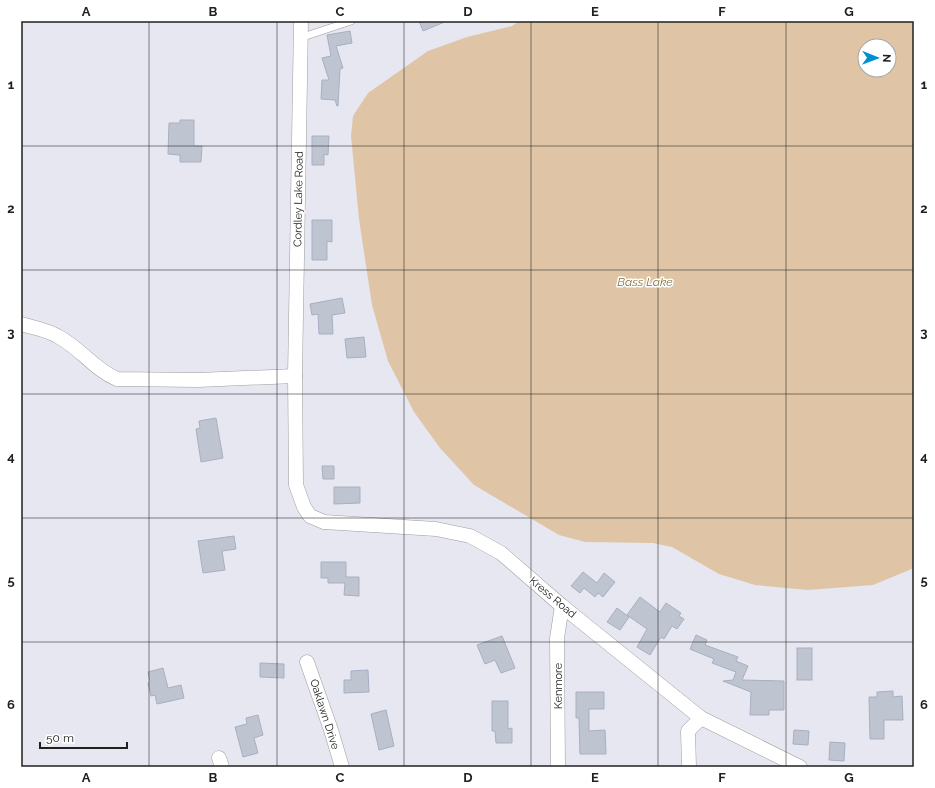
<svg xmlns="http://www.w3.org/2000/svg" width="935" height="788" font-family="Raleway,sans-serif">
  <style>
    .water { fill: #dfc5a6; fill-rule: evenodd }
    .building { fill: #bfc4d1; stroke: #a8afc3 }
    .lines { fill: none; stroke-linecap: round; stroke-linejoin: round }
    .service-casing { stroke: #9d9d9d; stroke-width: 8 }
    .minor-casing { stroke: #9d9d9d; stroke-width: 15 }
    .service { stroke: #fff; stroke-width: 7 }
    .minor { stroke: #fff; stroke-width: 14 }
    .grid { fill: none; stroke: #202020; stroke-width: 1; stroke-opacity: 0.55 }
    .labels { text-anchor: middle; stroke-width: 3; stroke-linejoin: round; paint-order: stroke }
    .street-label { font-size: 11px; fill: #202020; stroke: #fff }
    .water-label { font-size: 12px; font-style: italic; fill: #827439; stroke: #fff }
    .neatline { fill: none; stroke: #202020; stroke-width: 1.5 }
    .grid-label { font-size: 13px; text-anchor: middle; font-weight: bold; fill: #202020 }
  </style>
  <rect width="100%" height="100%" fill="#e6e7f1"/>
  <path class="water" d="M519,21H914V568L873,585L808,590L755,585L719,574L672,547L653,543L585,542L559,535L474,485L440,448L414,412L388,361L372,305L359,219L351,136L353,116L368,93L428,51L467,37L512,26ZM865,46H889V70H865Z"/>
  <g class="building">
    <polygon points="419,21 447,21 423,31"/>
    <polygon points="350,31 352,43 336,46 343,68 340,69 338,106 337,106 335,100 321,99 322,80 329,80 322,58 331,56 327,35"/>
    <polygon points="180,120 194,120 194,146 202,146 201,162 180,162 180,155 168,154 169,123 180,123"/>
    <polygon points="312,136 329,136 328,155 324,154 324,165 312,165"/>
    <polygon points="312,220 332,220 332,242 327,241 327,260 312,260"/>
    <polygon points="342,298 345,313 332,315 333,334 319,334 318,314 312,315 310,304"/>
    <polygon points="364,337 366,357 347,358 345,339"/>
    <polygon points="216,418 223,458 201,462 196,429 200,428 199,421"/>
    <polygon points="322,466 334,466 334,479 323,479"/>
    <polygon points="334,487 360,487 360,503 334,504"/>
    <polygon points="234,536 236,549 222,551 225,570 203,573 198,541"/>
    <polygon points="321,562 346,562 346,577 359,577 359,596 344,595 345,583 328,583 328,578 321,578"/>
    <polygon points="583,572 597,583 604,573 615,582 603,597 598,593 595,597 584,588 580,593 571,586"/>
    <polygon points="640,597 660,612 666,603 681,613 679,616 684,619 677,629 672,626 664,639 661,637 650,655 637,647 647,629 627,615"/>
    <polygon points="617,608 629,617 620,630 607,622"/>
    <polygon points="696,635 707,640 705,645 738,657 736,661 748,666 742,680 784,681 784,710 769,710 769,715 750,715 751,692 723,681 733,680 736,672 712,663 714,659 690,649"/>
    <polygon points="502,636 515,668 501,673 495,660 485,664 477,645"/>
    <rect x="797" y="648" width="15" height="32"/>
    <polygon points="260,663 284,664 284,678 260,677"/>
    <polygon points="163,668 168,688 181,685 184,698 157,704 155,695 151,696 148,683 150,682 148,672"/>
    <polygon points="368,670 369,692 344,693 344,680 351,680 351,671"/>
    <polygon points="893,691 893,697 902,696 903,720 884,720 884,739 870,739 869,697 877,697 877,692"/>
    <polygon points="576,692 604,692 604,709 589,709 589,731 605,730 606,754 580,754 579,718 576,718"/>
    <polygon points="492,701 508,701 508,729 512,728 512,743 496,743 495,731 492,731"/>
    <polygon points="386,710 394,746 379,750 371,714"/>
    <polygon points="258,715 263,735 254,738 258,753 243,757 235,727 247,724 246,718"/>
    <polygon points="794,730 809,731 808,745 793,744"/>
    <polygon points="830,742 845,743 844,761 829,760"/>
  </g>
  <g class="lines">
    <defs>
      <polyline id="service" points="300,38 351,21"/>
      <g id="minor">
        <polyline points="301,21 295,376 296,485 304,507 310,516 324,522 436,529 470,536 501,553 562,606 701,718 800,767"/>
        <path d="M21,324C34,328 48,330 59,337C81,349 95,370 117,379L198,380L295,376"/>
        <polyline points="307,662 331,730 342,767"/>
        <polyline points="219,758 222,767"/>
        <polyline points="558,767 557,638 562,606"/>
        <polyline points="689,767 688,731 701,718"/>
      </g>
    </defs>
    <use href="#service" class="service-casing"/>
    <use href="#minor" class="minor-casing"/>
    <use href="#service" class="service"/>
    <use href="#minor" class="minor"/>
  </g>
  <path class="grid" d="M149,21V767M277,21V767M404,21V767M531,21V767M658,21V767M786,21V767M21,146H914M21,270H914M21,394H914M21,518H914M21,642H914"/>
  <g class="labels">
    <g class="street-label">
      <text transform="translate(298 199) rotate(-89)" y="4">Cordley Lake Road</text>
      <text transform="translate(553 597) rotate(40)" y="4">Kress Road</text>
      <text transform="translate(558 686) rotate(-90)" y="4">Kenmore</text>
      <text transform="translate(325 714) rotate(72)" y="4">Oaklawn Drive</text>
    </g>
    <g class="water-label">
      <text x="645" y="286">Bass Lake</text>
    </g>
  </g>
  <rect width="935" height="788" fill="none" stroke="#ffffff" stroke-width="44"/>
  <g transform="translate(877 58) rotate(91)"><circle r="19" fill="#ffffff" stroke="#a6a6a6"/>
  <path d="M0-3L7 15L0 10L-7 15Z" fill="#0090d0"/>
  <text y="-6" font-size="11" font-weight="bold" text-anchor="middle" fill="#202020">N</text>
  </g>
  <path d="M40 742v6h87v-6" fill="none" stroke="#202020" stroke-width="2"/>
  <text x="46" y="742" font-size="12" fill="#202020" stroke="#ffffff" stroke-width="3" paint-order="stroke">50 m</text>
  <rect x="22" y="22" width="891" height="744" class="neatline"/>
  <g class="grid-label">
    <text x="86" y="16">A</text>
    <text x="213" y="16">B</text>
    <text x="340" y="16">C</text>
    <text x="468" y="16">D</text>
    <text x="595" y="16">E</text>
    <text x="722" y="16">F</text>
    <text x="849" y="16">G</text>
    <text x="11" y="89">1</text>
    <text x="924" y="89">1</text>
    <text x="11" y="213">2</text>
    <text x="924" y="213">2</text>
    <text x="11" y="337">3</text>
    <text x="924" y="337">3</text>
    <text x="11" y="461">4</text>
    <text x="924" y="461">4</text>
    <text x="11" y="585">5</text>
    <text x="924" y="585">5</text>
    <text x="11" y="709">6</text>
    <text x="924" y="709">6</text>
    <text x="86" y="782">A</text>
    <text x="213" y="782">B</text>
    <text x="340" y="782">C</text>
    <text x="468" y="782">D</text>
    <text x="595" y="782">E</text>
    <text x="722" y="782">F</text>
    <text x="849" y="782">G</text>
  </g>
</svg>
